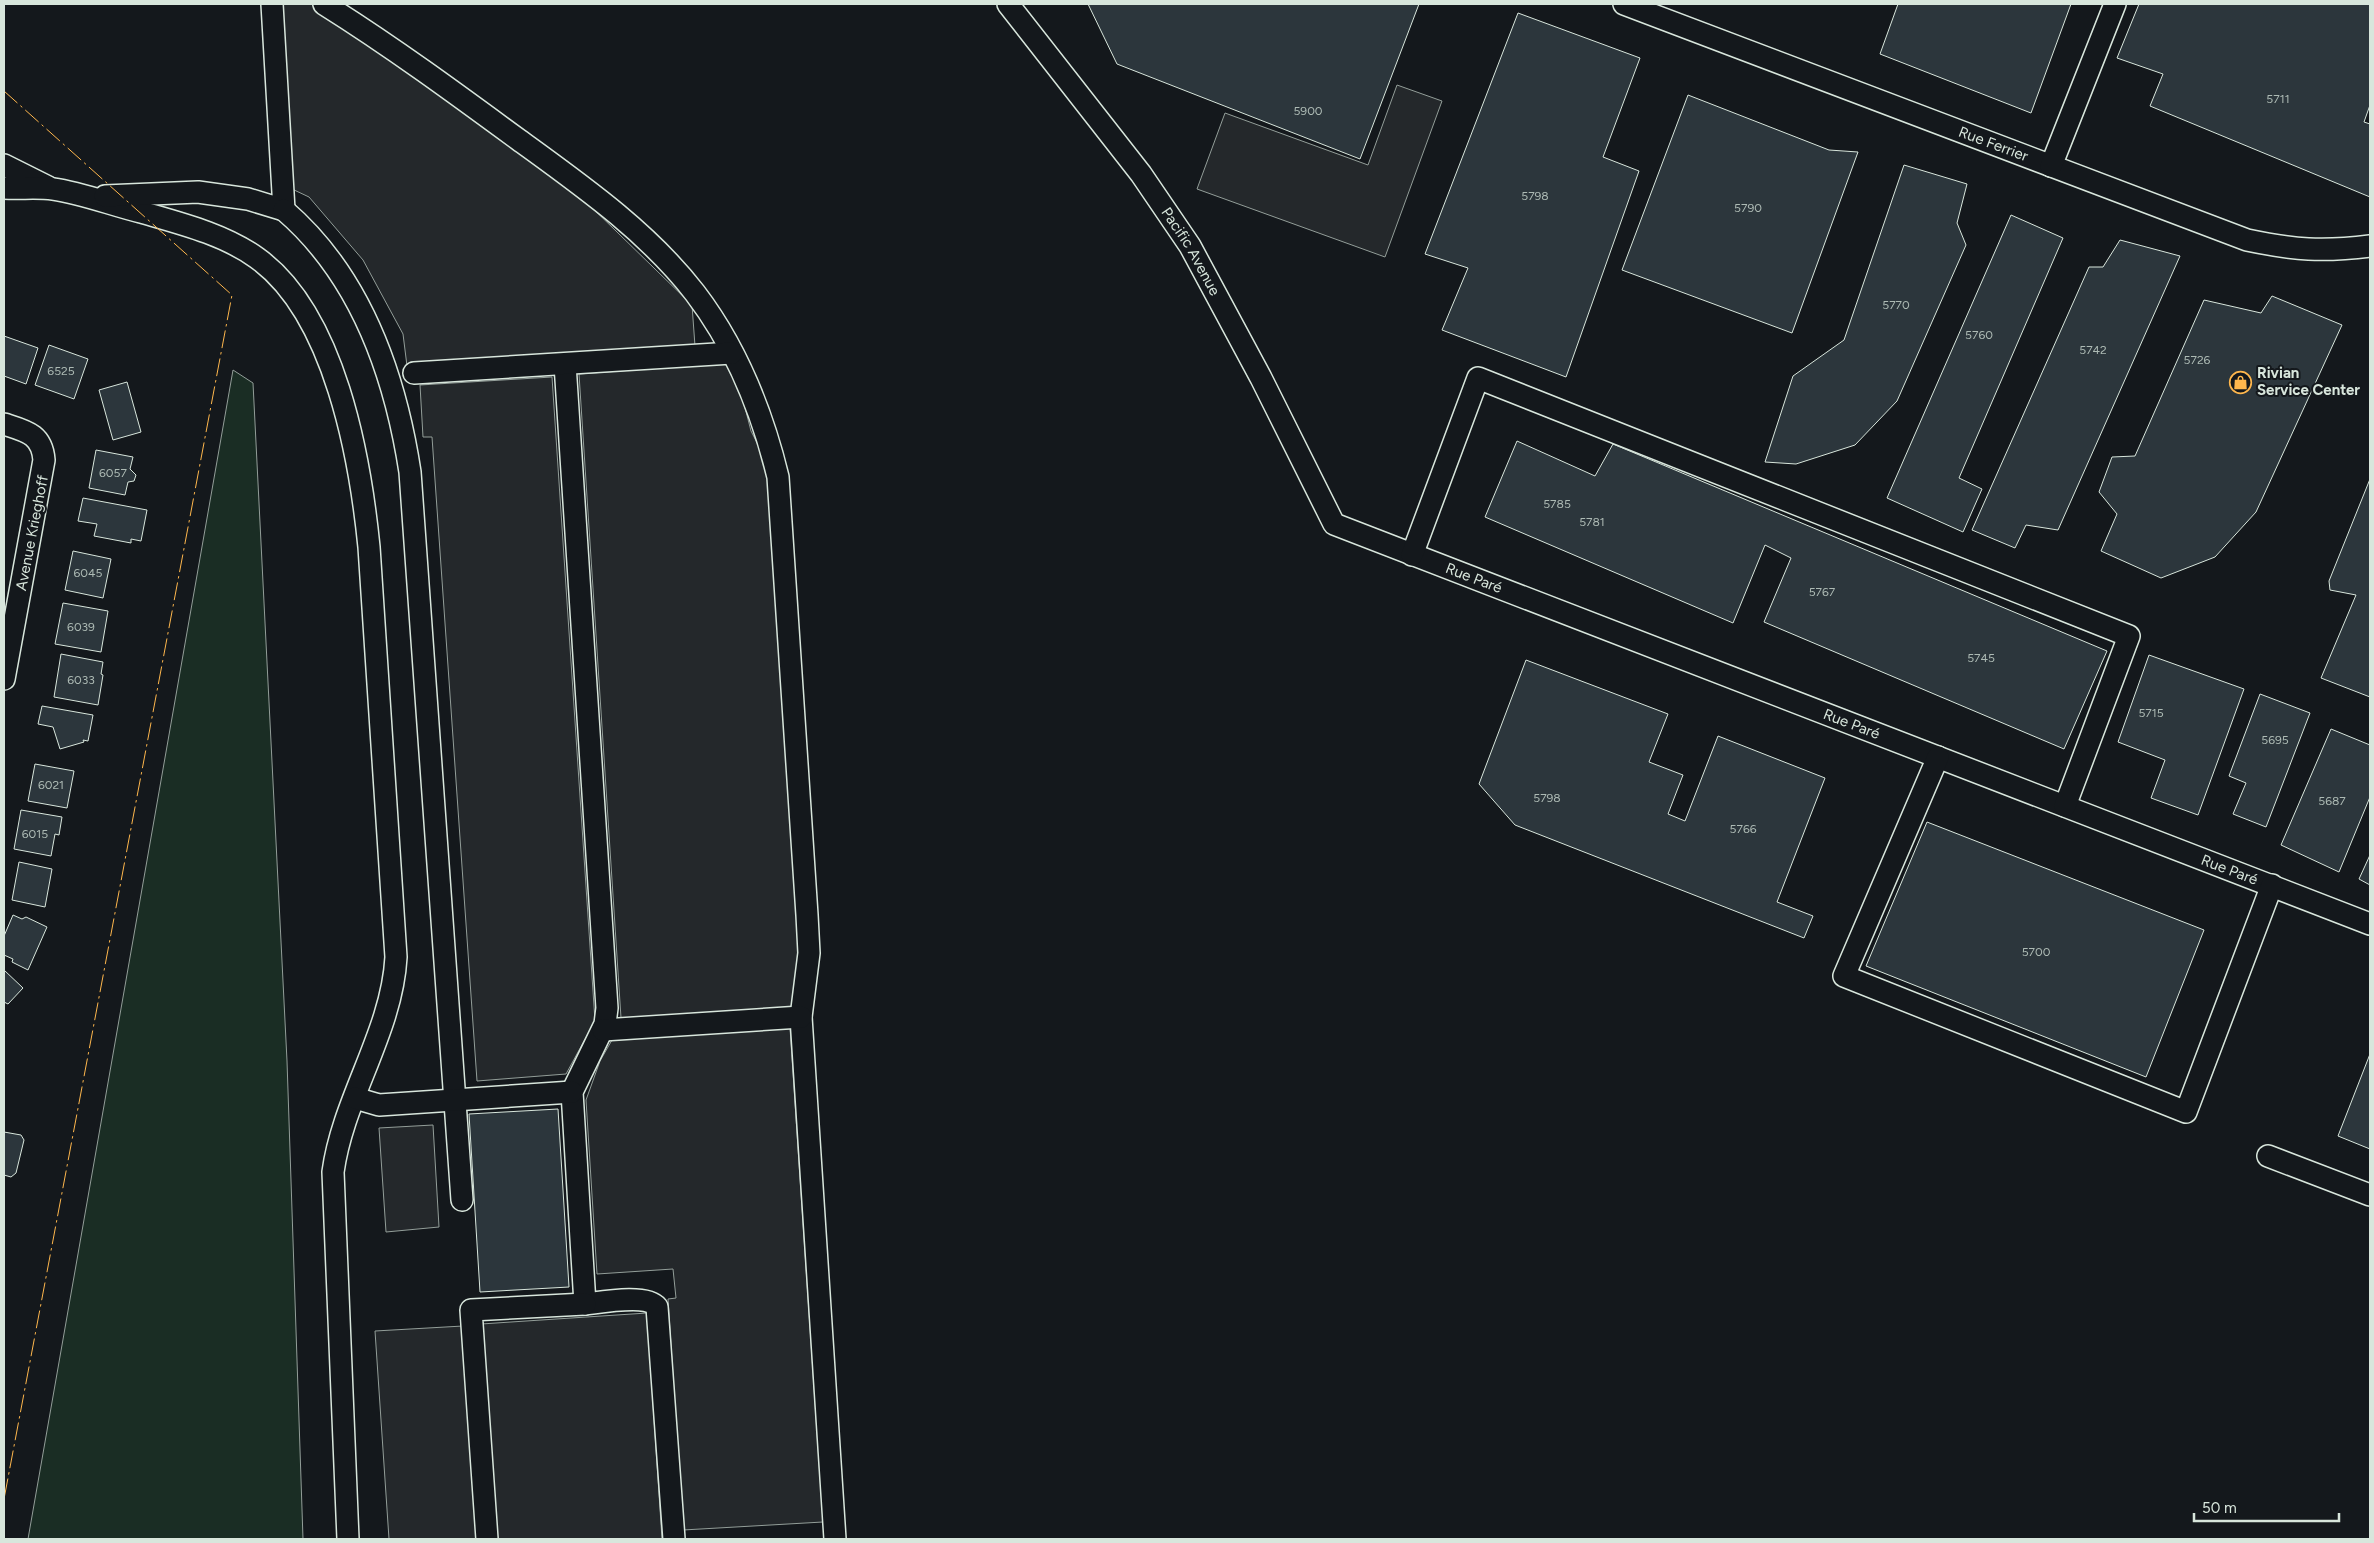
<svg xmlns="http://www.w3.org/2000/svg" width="2374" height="1543" font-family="Figtree,sans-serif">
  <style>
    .green { fill: #1a2d24; stroke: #939e99 }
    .parking { fill: #24282b; stroke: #939e99 }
    .building { fill: #2c363c; stroke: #d8e6dc }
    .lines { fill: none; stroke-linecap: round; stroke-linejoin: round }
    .minor-casing { stroke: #d8e6dc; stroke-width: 24 }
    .minor { stroke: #14181c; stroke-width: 21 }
    .power { stroke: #ffb74d; stroke-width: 1; stroke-dasharray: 18 4 2.5 4; stroke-linecap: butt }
    .labels { text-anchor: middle; stroke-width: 4; stroke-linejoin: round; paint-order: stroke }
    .number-label { font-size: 12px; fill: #adbab4 }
    .street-label { font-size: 15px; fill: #d8e6dc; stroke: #14181c }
    .poi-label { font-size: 15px; font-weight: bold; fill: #d8e6dc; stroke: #14181c; text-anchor: start }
  </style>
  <rect width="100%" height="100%" fill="#14181c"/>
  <polygon class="green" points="233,370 253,383 287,1061 303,1539 28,1539"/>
  <g class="parking">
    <polygon points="281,4 311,4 579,195 692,305 695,346 407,366 403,334 363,260 309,197 292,189"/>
    <polygon points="1397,85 1442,101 1385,257 1197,189 1225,113 1368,165"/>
    <polygon points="728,363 738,380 751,431 770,468 804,954 798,1007 621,1018 579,374"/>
    <polygon points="552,377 595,1021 566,1074 477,1081 432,437 423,437 420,385"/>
    <polygon points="790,1028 823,1522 683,1530 668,1299 676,1298 673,1269 597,1274 586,1100 600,1061 612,1040"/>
    <polygon points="433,1125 439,1227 386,1232 379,1128"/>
    <polygon points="647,1313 662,1539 495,1539 481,1324"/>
    <polygon points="463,1326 477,1539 389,1539 375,1331"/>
  </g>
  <g class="building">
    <polygon points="1088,4 1419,4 1360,159 1117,64"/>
    <polygon points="1898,4 2071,4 2031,113 1880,54"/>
    <polygon points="2139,4 2370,4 2370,105 2364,122 2370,124 2370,197 2150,106 2163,74 2117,58"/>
    <polygon points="1518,13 1640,58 1603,157 1639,171 1566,377 1442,330 1468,268 1425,254"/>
    <polygon points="1688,95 1829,150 1858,152 1792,333 1622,270"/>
    <polygon points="1904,165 1967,184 1957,223 1966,245 1897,401 1855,445 1796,464 1765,462 1793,376 1844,340"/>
    <polygon points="2011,215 2063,238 1959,478 1982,489 1963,532 1887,498"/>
    <polygon points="2120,240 2180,256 2058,530 2026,525 2015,548 1972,530 2089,267 2103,267"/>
    <polygon points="2272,296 2342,325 2256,512 2215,557 2161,578 2101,551 2117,514 2099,492 2112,457 2135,456 2204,300 2261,313"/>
    <polygon points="4,336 38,348 26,384 4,376"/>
    <polygon points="49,345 88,359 74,399 35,385"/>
    <polygon points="127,382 141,432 113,440 99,390"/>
    <polygon points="1517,441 1595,476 1613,444 2107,651 2064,749 1764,622 1791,558 1765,545 1733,623 1485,517"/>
    <polygon points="96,450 133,457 130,469 136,475 134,481 128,482 125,495 89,488"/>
    <polygon points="2370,479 2370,697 2321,678 2356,595 2330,590 2329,581"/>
    <polygon points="83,498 147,510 141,541 131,539 131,543 94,536 97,524 78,521"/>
    <polygon points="73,551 111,559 103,598 65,590"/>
    <polygon points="63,603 108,611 101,652 55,644"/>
    <polygon points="61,654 103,662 101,674 103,675 98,705 54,697"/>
    <polygon points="2149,655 2244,689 2198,815 2151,798 2165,760 2118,742"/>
    <polygon points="1526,660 1668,714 1649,762 1683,775 1668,814 1685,821 1718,736 1825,778 1777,902 1813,916 1804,938 1515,825 1479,784"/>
    <polygon points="2260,694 2310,713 2266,827 2233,814 2246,783 2229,776"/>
    <polygon points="42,706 93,715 88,741 83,740 84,742 60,749 53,727 38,724"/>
    <polygon points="2331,729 2370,745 2370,797 2339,872 2281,845"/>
    <polygon points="35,764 74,771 67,808 28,801"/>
    <polygon points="21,810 62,817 59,835 55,834 51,856 14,849"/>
    <polygon points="1927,822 2204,930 2146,1077 1866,966"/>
    <polygon points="2370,855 2370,885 2359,879"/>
    <polygon points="19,862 52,869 45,907 12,900"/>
    <polygon points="13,915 22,919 26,917 47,927 28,970 12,962 13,959 4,955 4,936"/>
    <polygon points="4,970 23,988 8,1004 4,1002"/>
    <polygon points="2370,1054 2370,1149 2338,1136"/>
    <polygon points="558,1109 569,1287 480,1292 469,1114"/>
    <polygon points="4,1132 21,1135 24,1140 16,1173 11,1177 4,1175"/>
  </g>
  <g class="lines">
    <defs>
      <g id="minor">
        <path d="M324,4C391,46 455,93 519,140C581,185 648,232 695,293C737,348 762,411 778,477L807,915L809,953L801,1017L835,1539"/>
        <path id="s1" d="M1008,4L1141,174L1190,246L1261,378L1334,524L2370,924"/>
        <path id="s2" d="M1624,4L2247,240C2295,250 2322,252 2370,246"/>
        <polyline points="4,165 48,187"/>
        <polyline points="2051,166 2115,4"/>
        <path d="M4,188C20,189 37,187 53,189C82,193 112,205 141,212C179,223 224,234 257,258C335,314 360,457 369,547L396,957C392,1032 343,1098 333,1172L348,1539"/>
        <polyline points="105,196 198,192 248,199 284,210 272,4"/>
        <path d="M284,210C361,276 395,374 410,472L462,1200"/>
        <path d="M565,364L607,1008L605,1024L572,1092L585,1304C602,1302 647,1294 657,1307L674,1539"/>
        <polyline points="414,373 732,353"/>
        <path d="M4,424C26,431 42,434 44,460L4,679"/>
        <polyline points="1412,555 1478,378 2129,636 2065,806"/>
        <polyline points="1938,757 1844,976 2186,1112 2272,885"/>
        <polyline points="603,1030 801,1017"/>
        <polyline points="355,1098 379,1105 572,1092"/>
        <polyline points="2268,1156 2370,1195"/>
        <polyline points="487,1539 471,1310 585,1304"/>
      </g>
    </defs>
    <use href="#minor" class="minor-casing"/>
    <use href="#minor" class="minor"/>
    <polyline class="power" points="4,91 232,295 4,1499"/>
  </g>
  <defs>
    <symbol id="shop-ring" viewBox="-11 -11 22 22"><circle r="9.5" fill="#14181c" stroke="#ffb74d" stroke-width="1.5"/><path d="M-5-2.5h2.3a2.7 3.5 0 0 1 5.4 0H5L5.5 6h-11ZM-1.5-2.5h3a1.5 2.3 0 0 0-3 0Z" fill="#ffb74d"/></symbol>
  </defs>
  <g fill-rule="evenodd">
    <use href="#shop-ring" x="2228" y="370" width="25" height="25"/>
  </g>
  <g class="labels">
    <g class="number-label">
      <text x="2278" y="103">5711</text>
      <text x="1308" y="115">5900</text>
      <text x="1535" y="200">5798</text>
      <text x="1748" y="212">5790</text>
      <text x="1896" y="309">5770</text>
      <text x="1979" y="339">5760</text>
      <text x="2093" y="354">5742</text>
      <text x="2197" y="364">5726</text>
      <text x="61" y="375">6525</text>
      <text x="113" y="477">6057</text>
      <text x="1557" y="508">5785</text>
      <text x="1592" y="526">5781</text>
      <text x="88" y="577">6045</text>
      <text x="1822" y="596">5767</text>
      <text x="81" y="631">6039</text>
      <text x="1981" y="662">5745</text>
      <text x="81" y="684">6033</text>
      <text x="2151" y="717">5715</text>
      <text x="2275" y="744">5695</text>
      <text x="51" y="789">6021</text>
      <text x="1547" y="802">5798</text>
      <text x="2332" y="805">5687</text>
      <text x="1743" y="833">5766</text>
      <text x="35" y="838">6015</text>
      <text x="2036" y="956">5700</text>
    </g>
    <g class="street-label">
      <text dy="5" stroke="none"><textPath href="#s2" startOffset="395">Rue Ferrier</textPath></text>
      <text dy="5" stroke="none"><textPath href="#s1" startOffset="308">Pacific Avenue</textPath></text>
      <text transform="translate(32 533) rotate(-79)" y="5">Avenue Krieghoff</text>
      <text dy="5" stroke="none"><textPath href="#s1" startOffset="766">Rue Paré</textPath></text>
      <text dy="5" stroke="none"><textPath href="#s1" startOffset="1171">Rue Paré</textPath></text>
      <text dy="5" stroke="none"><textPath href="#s1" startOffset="1576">Rue Paré</textPath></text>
    </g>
    <g class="poi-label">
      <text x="2257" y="378">Rivian<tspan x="2257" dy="17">Service Center</tspan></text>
    </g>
  </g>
  <rect width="2374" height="1543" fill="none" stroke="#d8e6dc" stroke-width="10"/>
  <path d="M2194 1513v8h145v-8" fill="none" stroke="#d8e6dc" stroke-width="2.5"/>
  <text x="2202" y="1513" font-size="15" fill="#d8e6dc" stroke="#14181c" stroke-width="4" paint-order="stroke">50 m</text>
</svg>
